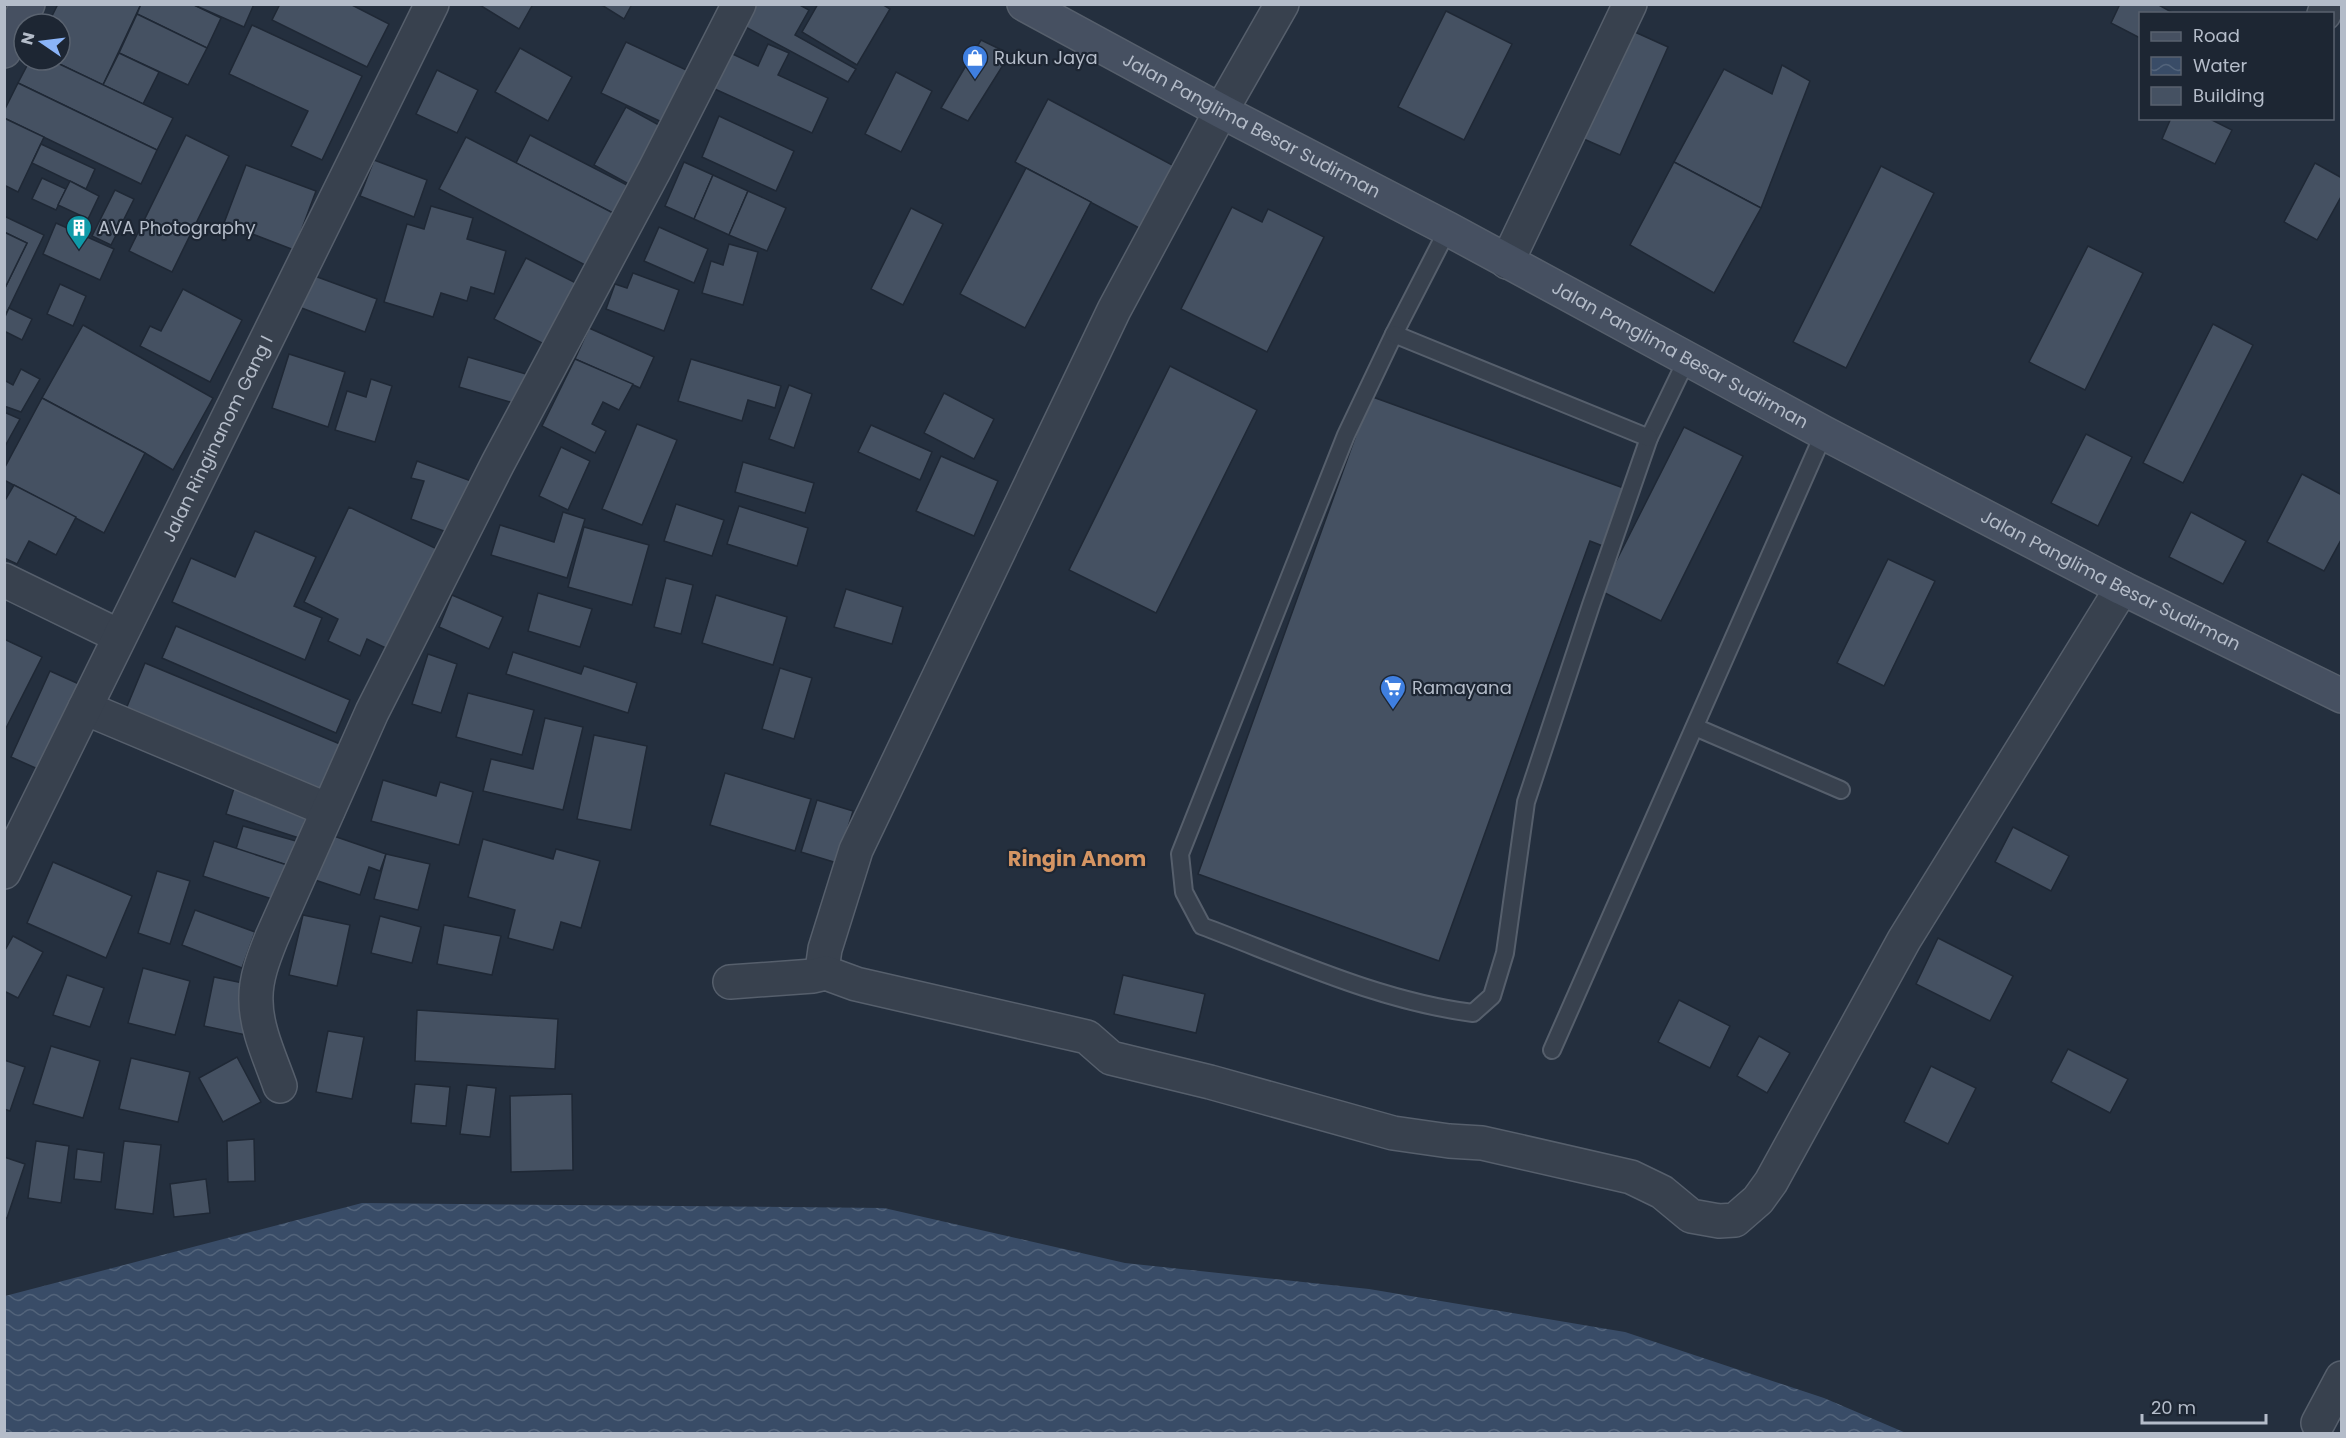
<svg xmlns="http://www.w3.org/2000/svg" width="2346" height="1438" font-family="Poppins,sans-serif">
  <style>
    .water { fill: url(#water-waves) }
    .building { fill: #455162; stroke: #1f2835; stroke-width: 1.5 }
    .lines { fill: none; stroke-linecap: round; stroke-linejoin: round }
    .lane-casing { stroke: #565f6c; stroke-width: 20 }
    .street-casing { stroke: #565f6c; stroke-width: 36 }
    .secondary-casing { stroke: #565f6c; stroke-width: 36 }
    .lane { stroke: #38414e; stroke-width: 16 }
    .street { stroke: #38414e; stroke-width: 33 }
    .secondary { stroke: #465061; stroke-width: 33 }
    .labels { text-anchor: middle; stroke-width: 4.5; stroke-linejoin: round; paint-order: stroke }
    .poi-label { font-size: 18px; fill: #b4bcc9; stroke: #1d2633; text-anchor: start }
    .street-label { font-size: 18px; fill: #b4bcc9; stroke: #1d2633 }
    .quarter-label { font-size: 21px; font-weight: bold; fill: #d59563; stroke: #1d2633 }
  </style>
  <defs>
    <pattern id="water-waves" width="16" height="10" patternUnits="userSpaceOnUse" patternTransform="scale(1.5)"><rect width="16" height="10" fill="#394c67"/><path d="M0 5q4-4 8 0t8 0" fill="none" stroke="#53647b"/></pattern>
  </defs>
  <rect width="100%" height="100%" fill="#242f3e"/>
  <polygon class="water" points="362,1203 884,1208 1125,1263 1369,1289 1625,1332 1824,1398 1906,1433 5,1433 5,1296"/>
  <g class="building">
    <polygon points="58,4 141,4 103,85 51,60 60,60 60,24 48,24"/>
    <polygon points="141,4 192,4 221,18 207,48 137,14"/>
    <polygon points="192,4 254,4 244,27"/>
    <polygon points="280,4 350,4 389,24 367,67 272,20"/>
    <polygon points="478,4 533,4 519,29"/>
    <polygon points="600,4 632,4 624,19"/>
    <polygon points="751,4 798,4 809,10 795,35 856,69 848,82 740,24"/>
    <polygon points="818,4 882,4 890,9 857,65 802,32"/>
    <polygon points="2120,4 2157,4 2175,14 2140,14 2140,38 2111,23"/>
    <polygon points="1446,11 1512,44 1464,140 1398,107"/>
    <polygon points="137,14 207,48 188,85 119,53"/>
    <polygon points="252,25 362,76 322,160 291,146 308,111 229,74"/>
    <polygon points="1626,28 1668,47 1620,155 1577,136"/>
    <polygon points="981,40 1010,54 968,121 941,108"/>
    <polygon points="626,42 695,74 670,126 601,93"/>
    <polygon points="768,44 789,53 778,75 828,98 812,133 706,85 722,49 758,66"/>
    <polygon points="520,48 572,77 548,121 495,92"/>
    <polygon points="119,53 159,72 143,104 103,85"/>
    <polygon points="30,60 51,60 173,118 157,150 18,83"/>
    <polygon points="1782,65 1810,81 1761,208 1674,162 1724,69 1772,94"/>
    <polygon points="437,70 478,90 457,133 416,114"/>
    <polygon points="896,72 932,91 901,152 865,134"/>
    <polygon points="18,83 157,150 141,184 4,118 4,111"/>
    <polygon points="1048,99 1176,167 1143,230 1015,162"/>
    <polygon points="626,107 668,130 636,188 594,165"/>
    <polygon points="719,116 794,151 776,191 702,157"/>
    <polygon points="4,118 44,137 18,192 4,185"/>
    <polygon points="2171,118 2208,118 2232,130 2215,164 2162,139"/>
    <polygon points="186,135 229,156 172,272 129,251"/>
    <polygon points="530,135 627,185 613,213 516,163"/>
    <polygon points="466,137 613,213 585,265 439,189"/>
    <polygon points="41,144 95,169 86,189 32,163"/>
    <polygon points="374,160 427,180 414,217 360,196"/>
    <polygon points="684,162 713,175 694,219 665,206"/>
    <polygon points="1674,162 1761,208 1714,293 1630,245"/>
    <polygon points="2315,163 2342,178 2342,195 2317,240 2284,222"/>
    <polygon points="246,165 316,191 294,250 224,223"/>
    <polygon points="1881,166 1934,193 1846,368 1793,342"/>
    <polygon points="1026,168 1091,202 1025,328 960,294"/>
    <polygon points="713,175 748,191 729,235 694,219"/>
    <polygon points="42,178 66,189 56,210 32,199"/>
    <polygon points="70,181 99,196 88,219 58,205"/>
    <polygon points="115,190 134,199 111,245 92,236"/>
    <polygon points="748,191 786,208 767,251 729,235"/>
    <polygon points="431,206 473,218 467,239 506,251 494,294 471,287 467,301 441,293 433,317 384,302 407,224 424,229"/>
    <polygon points="1232,207 1262,222 1268,209 1324,237 1267,352 1181,309"/>
    <polygon points="911,208 943,224 903,305 871,289"/>
    <polygon points="4,216 44,235 6,314 4,313 4,290 27,243 4,232"/>
    <polygon points="56,223 114,249 100,280 43,254"/>
    <polygon points="659,227 708,249 694,283 644,261"/>
    <polygon points="4,232 27,243 4,290"/>
    <polygon points="729,244 758,252 743,305 702,293 711,261 723,265"/>
    <polygon points="2088,246 2143,273 2085,390 2029,362"/>
    <polygon points="526,258 580,285 548,346 494,319"/>
    <polygon points="633,273 679,290 664,331 606,309 615,284 627,288"/>
    <polygon points="312,275 377,299 365,332 299,307"/>
    <polygon points="60,284 86,296 73,326 47,314"/>
    <polygon points="183,289 242,320 210,382 140,346 150,326 161,331"/>
    <polygon points="9,308 32,319 22,340 4,331 4,319"/>
    <polygon points="2213,324 2253,345 2183,483 2143,463"/>
    <polygon points="83,325 213,398 173,470 145,453 42,398"/>
    <polygon points="589,328 654,357 640,388 575,359"/>
    <polygon points="289,354 345,372 328,427 272,408"/>
    <polygon points="468,357 526,374 517,404 459,387"/>
    <polygon points="575,359 633,384 619,410 603,402 592,424 606,431 595,453 542,426"/>
    <polygon points="691,359 781,386 775,408 748,400 742,421 678,401"/>
    <polygon points="1170,366 1257,410 1156,613 1069,570"/>
    <polygon points="21,369 40,379 21,412 4,406 4,380 13,385"/>
    <polygon points="371,379 392,386 375,442 335,430 347,391 366,397"/>
    <polygon points="789,385 812,394 794,448 769,439"/>
    <polygon points="944,393 994,419 974,459 924,433"/>
    <polygon points="1370,396 1629,490 1608,548 1590,541 1439,961 1198,874"/>
    <polygon points="42,398 145,453 104,533 4,480 4,469"/>
    <polygon points="4,412 20,419 4,448"/>
    <polygon points="637,424 677,440 642,525 602,509"/>
    <polygon points="871,425 932,452 920,480 858,452"/>
    <polygon points="1684,427 1743,456 1661,621 1601,591"/>
    <polygon points="2086,434 2132,457 2098,526 2051,503"/>
    <polygon points="561,447 590,461 568,510 539,496"/>
    <polygon points="941,456 998,481 974,536 916,511"/>
    <polygon points="417,461 471,481 452,534 411,519 424,481 411,478"/>
    <polygon points="743,462 814,483 805,513 735,492"/>
    <polygon points="2302,474 2342,495 2342,538 2324,571 2267,542"/>
    <polygon points="14,485 76,517 56,555 29,541 17,564 4,558 4,502"/>
    <polygon points="676,504 724,520 712,556 664,541"/>
    <polygon points="739,506 808,528 797,566 727,544"/>
    <polygon points="349,507 437,549 390,650 367,639 360,656 328,641 338,619 304,602"/>
    <polygon points="563,512 585,519 567,578 491,555 500,525 554,542"/>
    <polygon points="2191,512 2246,541 2223,584 2169,557"/>
    <polygon points="584,527 649,545 632,605 568,587"/>
    <polygon points="255,531 316,557 294,606 322,618 305,660 172,602 191,558 235,577"/>
    <polygon points="1888,559 1935,581 1884,686 1837,663"/>
    <polygon points="666,578 693,585 681,634 654,627"/>
    <polygon points="846,589 903,607 892,644 834,627"/>
    <polygon points="538,593 592,609 580,647 528,631"/>
    <polygon points="452,595 503,617 489,649 439,627"/>
    <polygon points="716,595 787,617 773,665 702,643"/>
    <polygon points="176,626 350,700 336,733 162,658"/>
    <polygon points="4,639 42,657 4,732"/>
    <polygon points="513,652 581,674 584,666 637,683 628,713 506,674"/>
    <polygon points="428,654 457,664 441,713 412,704"/>
    <polygon points="145,663 340,744 315,802 121,721"/>
    <polygon points="780,668 812,678 794,739 762,729"/>
    <polygon points="50,671 79,684 40,770 11,757"/>
    <polygon points="468,693 534,710 522,755 456,737"/>
    <polygon points="545,718 583,727 563,810 483,791 491,759 533,769"/>
    <polygon points="594,735 647,746 631,830 577,819"/>
    <polygon points="725,773 811,799 795,851 710,825"/>
    <polygon points="383,780 436,796 440,782 473,792 459,845 371,821"/>
    <polygon points="235,785 309,809 299,838 226,814"/>
    <polygon points="817,800 853,811 837,863 801,852"/>
    <polygon points="243,826 296,841 290,866 236,849"/>
    <polygon points="2013,827 2069,856 2051,891 1995,862"/>
    <polygon points="325,833 386,854 380,871 369,867 360,895 309,878"/>
    <polygon points="483,839 553,859 556,849 600,861 581,928 561,922 553,950 508,938 515,910 468,897"/>
    <polygon points="214,841 290,866 278,901 203,876"/>
    <polygon points="386,854 430,864 418,910 374,899"/>
    <polygon points="53,862 132,896 106,958 27,923"/>
    <polygon points="157,871 190,881 170,944 138,933"/>
    <polygon points="195,910 255,932 242,968 182,945"/>
    <polygon points="303,915 350,925 337,986 289,975"/>
    <polygon points="380,916 421,927 412,963 371,953"/>
    <polygon points="444,925 501,936 492,975 437,964"/>
    <polygon points="13,936 43,952 18,998 4,991 4,952"/>
    <polygon points="1938,938 2013,976 1990,1021 1916,984"/>
    <polygon points="143,968 190,981 175,1035 128,1023"/>
    <polygon points="67,975 104,988 90,1027 53,1015"/>
    <polygon points="1123,975 1205,994 1196,1033 1114,1014"/>
    <polygon points="214,977 257,986 246,1035 204,1026"/>
    <polygon points="1679,1000 1730,1026 1710,1068 1658,1042"/>
    <polygon points="417,1010 558,1019 555,1069 415,1061"/>
    <polygon points="328,1031 364,1037 352,1099 316,1092"/>
    <polygon points="1759,1036 1790,1053 1767,1093 1737,1076"/>
    <polygon points="51,1046 100,1061 83,1118 33,1104"/>
    <polygon points="2068,1049 2128,1079 2110,1113 2051,1082"/>
    <polygon points="237,1057 261,1102 223,1122 199,1078"/>
    <polygon points="131,1058 190,1072 178,1122 119,1109"/>
    <polygon points="4,1060 25,1067 10,1111 4,1109"/>
    <polygon points="1931,1066 1976,1088 1948,1144 1904,1122"/>
    <polygon points="415,1084 450,1087 446,1126 411,1123"/>
    <polygon points="467,1085 496,1088 490,1137 460,1134"/>
    <polygon points="572,1094 573,1170 511,1172 510,1096"/>
    <polygon points="254,1139 255,1181 228,1182 227,1141"/>
    <polygon points="36,1141 69,1146 61,1203 28,1198"/>
    <polygon points="124,1141 161,1145 153,1214 115,1209"/>
    <polygon points="77,1149 104,1153 101,1182 74,1179"/>
    <polygon points="4,1157 25,1164 7,1218 4,1218"/>
    <polygon points="206,1179 210,1213 174,1217 170,1184"/>
  </g>
  <g class="lines">
    <defs>
      <g id="lane">
        <path d="M1448,229L1394,334L1346,435L1180,854L1184,892L1202,926C1290,959 1379,1001 1473,1013L1492,996L1505,953L1526,802L1591,605L1649,438L1687,359"/>
        <polyline points="1394,334 1649,438"/>
        <polyline points="1695,727 1841,790"/>
        <polyline points="1552,1050 1824,433"/>
      </g>
      <g id="street">
        <polyline points="2324,14 2328,4"/>
        <polyline points="1507,262 1630,4"/>
        <polyline points="4,580 119,636"/>
        <polyline points="85,708 328,810"/>
        <path id="s1" d="M4,872L432,4"/>
        <polyline points="826,973 823,963 825,949 856,850 1114,310 1221,111 1282,4"/>
        <polyline points="730,982 813,976 826,973 856,984 1087,1037 1111,1058 1210,1082 1393,1133 1449,1141 1482,1143 1631,1177 1662,1192 1691,1216 1719,1221 1735,1220 1758,1200 1771,1182 1904,940 2122,588"/>
        <path d="M280,1086C271,1060 256,1029 256,1001C255,979 264,957 272,937L372,712L498,463L655,169L739,4"/>
        <polyline points="2318,1423 2342,1378"/>
      </g>
      <g id="secondary">
        <path id="s2" d="M1024,4L1221,111L1448,229L1824,433L2122,588L2342,696"/>
        <polyline points="4,51 28,4"/>
      </g>
    </defs>
    <use href="#lane" class="lane-casing"/>
    <use href="#street" class="street-casing"/>
    <use href="#secondary" class="secondary-casing"/>
    <use href="#lane" class="lane"/>
    <use href="#street" class="street"/>
    <use href="#secondary" class="secondary"/>
  </g>
  <defs>
    <symbol id="shop-pin" viewBox="-11 -11 22 30"><path d="M0 17L-7.5 6A9.5 9.5 0 1 1 7.5 6Z" fill="#3f7fe0" stroke="#1d2633"/><path d="M-5-2.5h2.3a2.7 3.5 0 0 1 5.4 0H5L5.5 6h-11ZM-1.5-2.5h3a1.5 2.3 0 0 0-3 0Z" fill="#fff"/></symbol>
    <symbol id="building-pin" viewBox="-11 -11 22 30"><path d="M0 17L-7.5 6A9.5 9.5 0 1 1 7.5 6Z" fill="#0f9aa8" stroke="#1d2633"/><path d="M-4-6H4V6H1V3H-1V6H-4ZM-2.5-4.3h1.7v1.8h-1.7ZM.8-4.3h1.7v1.8H.8ZM-2.5-1h1.7V.8h-1.7ZM.8-1h1.7V.8H.8Z" fill="#fff"/></symbol>
    <symbol id="supermarket-pin" viewBox="-11 -11 22 30"><path d="M0 17L-7.5 6A9.5 9.5 0 1 1 7.5 6Z" fill="#3f7fe0" stroke="#1d2633"/><path d="M-6-5.5h2.5l.6 2H6L4.5 2H-2.5L-4.4-4H-6ZM-1.5 3.2a1.3 1.3 0 1 0 .1 0ZM3 3.2a1.3 1.3 0 1 0 .1 0Z" fill="#fff"/></symbol>
  </defs>
  <g fill-rule="evenodd">
    <use href="#shop-pin" x="960" y="43" width="30" height="40"/>
    <use href="#building-pin" x="64" y="213" width="30" height="40"/>
    <use href="#supermarket-pin" x="1378" y="673" width="30" height="40"/>
  </g>
  <g class="labels">
    <g class="poi-label">
      <text x="994" y="64">Rukun Jaya</text>
      <text x="98" y="234">AVA Photography</text>
      <text x="1412" y="694">Ramayana</text>
    </g>
    <g class="street-label">
      <text dy="6" stroke="none"><textPath href="#s2" startOffset="258">Jalan Panglima Besar Sudirman</textPath></text>
      <text dy="6" stroke="none"><textPath href="#s2" startOffset="744">Jalan Panglima Besar Sudirman</textPath></text>
      <text dy="6" stroke="none"><textPath href="#s1" startOffset="483">Jalan Ringinanom Gang I</textPath></text>
      <text dy="6" stroke="none"><textPath href="#s2" startOffset="1230">Jalan Panglima Besar Sudirman</textPath></text>
    </g>
    <g class="quarter-label">
      <text x="1077" y="866">Ringin Anom</text>
    </g>
  </g>
  <rect width="2346" height="1438" fill="none" stroke="#b4bcc9" stroke-width="12"/>
  <rect x="2139" y="12" width="195" height="108" fill="#1d2633" stroke="#59626f" stroke-width="1.5"/>
  <rect x="2151" y="32" width="30" height="9" fill="#465061" stroke="#59626f" stroke-width="1.5"/>
  <text x="2193" y="42" font-size="18" fill="#b4bcc9">Road</text>
  <rect x="2151" y="57" width="30" height="18" fill="url(#water-waves)" stroke="#59626f" stroke-width="1.5"/>
  <text x="2193" y="72" font-size="18" fill="#b4bcc9">Water</text>
  <rect x="2151" y="87" width="30" height="18" fill="#455162" stroke="#59626f" stroke-width="1.5"/>
  <text x="2193" y="102" font-size="18" fill="#b4bcc9">Building</text>
  <g transform="translate(42 42) rotate(284)"><circle r="28" fill="#1d2633" stroke="#59626f" stroke-width="1.5"/>
  <path d="M0-4.5L10 22L0 15L-10 22Z" fill="#8ab4f8"/>
  <text y="-9" font-size="16" font-weight="bold" text-anchor="middle" fill="#b4bcc9">N</text>
  </g>
  <path d="M2142 1414v9h124v-9" fill="none" stroke="#b4bcc9" stroke-width="3"/>
  <text x="2151" y="1414" font-size="18" fill="#b4bcc9" stroke="#1d2633" stroke-width="4.5" paint-order="stroke">20 m</text>
</svg>
